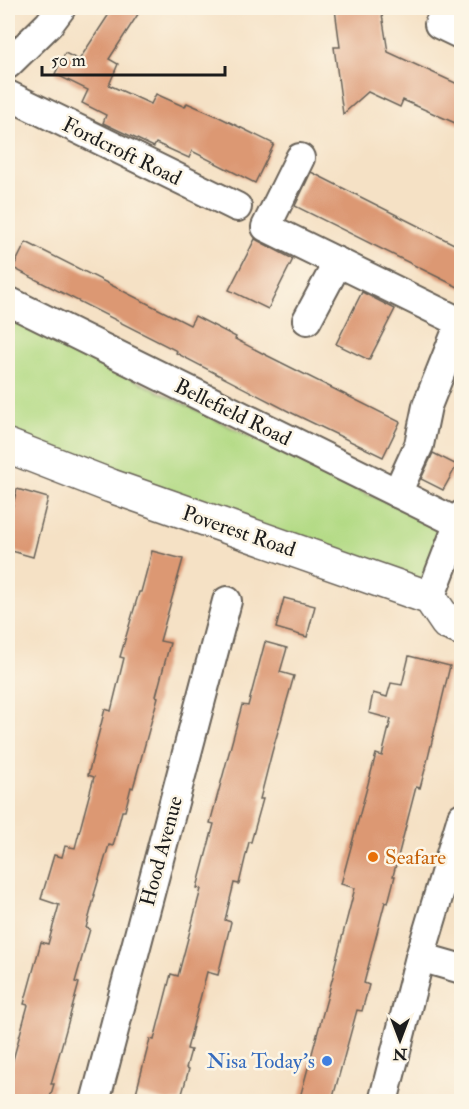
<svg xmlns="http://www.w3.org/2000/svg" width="469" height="1109" font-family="'IM FELL Double Pica',serif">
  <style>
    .green { fill: #b2da84; stroke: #677b50; stroke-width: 1.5 }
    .building { fill: #dc9873 }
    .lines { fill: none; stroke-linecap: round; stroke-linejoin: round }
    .minor-casing { stroke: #686157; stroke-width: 32 }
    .tertiary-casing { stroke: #686157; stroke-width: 36 }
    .minor { stroke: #fff; stroke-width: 28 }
    .tertiary { stroke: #fff; stroke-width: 33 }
    .food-dot { fill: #e8710a; stroke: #fcf5e5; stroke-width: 2 }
    .shop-dot { fill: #3f7fe0; stroke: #fcf5e5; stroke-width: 2 }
    .labels { text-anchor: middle; stroke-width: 5; stroke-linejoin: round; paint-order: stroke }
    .street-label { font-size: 21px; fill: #1c1c1c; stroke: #fcf5e5 }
    .food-label { font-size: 21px; fill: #c56008; stroke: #fcf5e5; text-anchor: start }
    .shop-label { font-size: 21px; fill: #366cbe; stroke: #fcf5e5; text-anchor: end }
  </style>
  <rect width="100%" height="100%" fill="#fcf5e5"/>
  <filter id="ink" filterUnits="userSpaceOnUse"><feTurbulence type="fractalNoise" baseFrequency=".0167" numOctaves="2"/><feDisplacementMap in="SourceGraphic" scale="12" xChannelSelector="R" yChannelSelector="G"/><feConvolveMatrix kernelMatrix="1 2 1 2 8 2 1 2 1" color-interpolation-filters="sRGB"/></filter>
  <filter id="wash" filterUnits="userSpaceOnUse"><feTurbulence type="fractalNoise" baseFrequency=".008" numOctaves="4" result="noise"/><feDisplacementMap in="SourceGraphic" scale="24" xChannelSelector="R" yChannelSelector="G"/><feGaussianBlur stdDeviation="1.35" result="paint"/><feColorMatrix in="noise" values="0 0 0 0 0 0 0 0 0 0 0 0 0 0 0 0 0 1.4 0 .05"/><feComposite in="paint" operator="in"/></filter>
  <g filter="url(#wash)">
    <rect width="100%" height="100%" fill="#f5e1c5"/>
    <polygon class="green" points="8,317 362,492 443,526 420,586 8,431"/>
    <g id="blocks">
      <g class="building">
        <polygon points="113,8 142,8 109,59 118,64 109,85 151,104 156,94 185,107 187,103 217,116 274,144 255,183 192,151 189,158 156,143 154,147 103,123 106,115 82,103 88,90 55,74 65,53 79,60"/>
        <polygon points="348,8 381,8 388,52 462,86 462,126 403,100 400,107 368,92 343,114 334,47 340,47 335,9"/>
        <polygon points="311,172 462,248 462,289 295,206"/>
        <polygon points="255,239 293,259 268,309 229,290"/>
        <polygon points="26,242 190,325 195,316 236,337 235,339 264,354 400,422 383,457 290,412 176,353 177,351 13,268"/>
        <polygon points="362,292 395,309 369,360 336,344"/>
        <polygon points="433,453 457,465 443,490 421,479"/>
        <polygon points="17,489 48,498 33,557 8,550 8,523"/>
        <polygon points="152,551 183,559 160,641 170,643 156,696 158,697 133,788 131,787 125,811 122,811 113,846 109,845 94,895 95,895 86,928 90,929 75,982 79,983 51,1084 54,1084 49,1101 8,1101 8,1078 28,1005 24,1004 41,942 48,944 59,905 41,899 54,855 62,857 65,846 75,848 94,777 88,775 98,736 105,709 111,711 124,658 120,657 139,592 141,592"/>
        <polygon points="284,598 315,606 307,637 276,628"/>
        <polygon points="265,642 287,648 280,672 294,676 272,752 260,799 263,799 251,842 249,842 239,884 234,883 225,920 231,922 218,975 207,972 187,1049 191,1050 186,1068 189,1069 180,1101 168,1101 136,1093 150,1039 154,1040 171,974 178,976 201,889 197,888 214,824 210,823 242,705 248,706"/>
        <polygon points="409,656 450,666 427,762 420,788 416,787 393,876 395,876 388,903 385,902 364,983 369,985 362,1011 357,1010 332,1101 299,1101 335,969 334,968 355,888 341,884 376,754 382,756 391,719 369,713 373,693 387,697 391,683 402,685"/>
      </g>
    </g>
  </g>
  <g filter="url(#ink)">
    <use href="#blocks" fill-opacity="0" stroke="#686157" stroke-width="1.5"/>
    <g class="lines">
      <defs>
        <g id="minor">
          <polyline points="450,8 439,24 462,35"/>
          <polyline points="8,64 49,24 61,8"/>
          <polyline points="8,95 237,207"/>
          <polyline points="300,158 266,227 462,323"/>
          <polyline points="8,301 458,523"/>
          <polyline points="307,320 338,262"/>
          <polyline points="397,493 419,445 427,406 462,318"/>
          <polyline points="430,598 462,515"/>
          <polyline points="420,957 462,969"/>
          <polyline points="95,1102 227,601"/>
          <polyline points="383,1102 420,957 462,817"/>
        </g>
        <polyline id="tertiary" points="8,446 111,486 430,598 447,623 462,629"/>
      </defs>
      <use href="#minor" class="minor-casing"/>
      <use href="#tertiary" class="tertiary-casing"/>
      <use href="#minor" class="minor"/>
      <use href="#tertiary" class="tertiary"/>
    </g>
  </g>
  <circle class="food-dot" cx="373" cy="857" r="6"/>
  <circle class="shop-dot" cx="327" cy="1061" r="6"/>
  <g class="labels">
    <g class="street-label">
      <text transform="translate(122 151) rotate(26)" y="7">Fordcroft Road</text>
      <text transform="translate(233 412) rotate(26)" y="7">Bellefield Road</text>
      <text transform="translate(239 531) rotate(19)" y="7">Poverest Road</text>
      <text transform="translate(161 851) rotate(-75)" y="7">Hood Avenue</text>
    </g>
    <g class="food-label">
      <text x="385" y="864">Seafare</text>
    </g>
    <g class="shop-label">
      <text x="315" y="1068">Nisa Today’s</text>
    </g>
  </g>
  <rect width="469" height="1109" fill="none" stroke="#fcf5e5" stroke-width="30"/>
  <g transform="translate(400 1040) rotate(180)" stroke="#fcf5e5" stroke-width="4.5" paint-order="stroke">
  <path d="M0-4.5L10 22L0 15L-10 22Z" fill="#1c1c1c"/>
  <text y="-9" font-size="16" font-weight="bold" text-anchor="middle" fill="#1c1c1c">N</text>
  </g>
  <path d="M42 66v9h183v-9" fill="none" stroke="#1c1c1c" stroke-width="3"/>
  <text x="51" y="66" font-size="18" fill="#1c1c1c" stroke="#fcf5e5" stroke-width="4.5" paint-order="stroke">50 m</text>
</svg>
